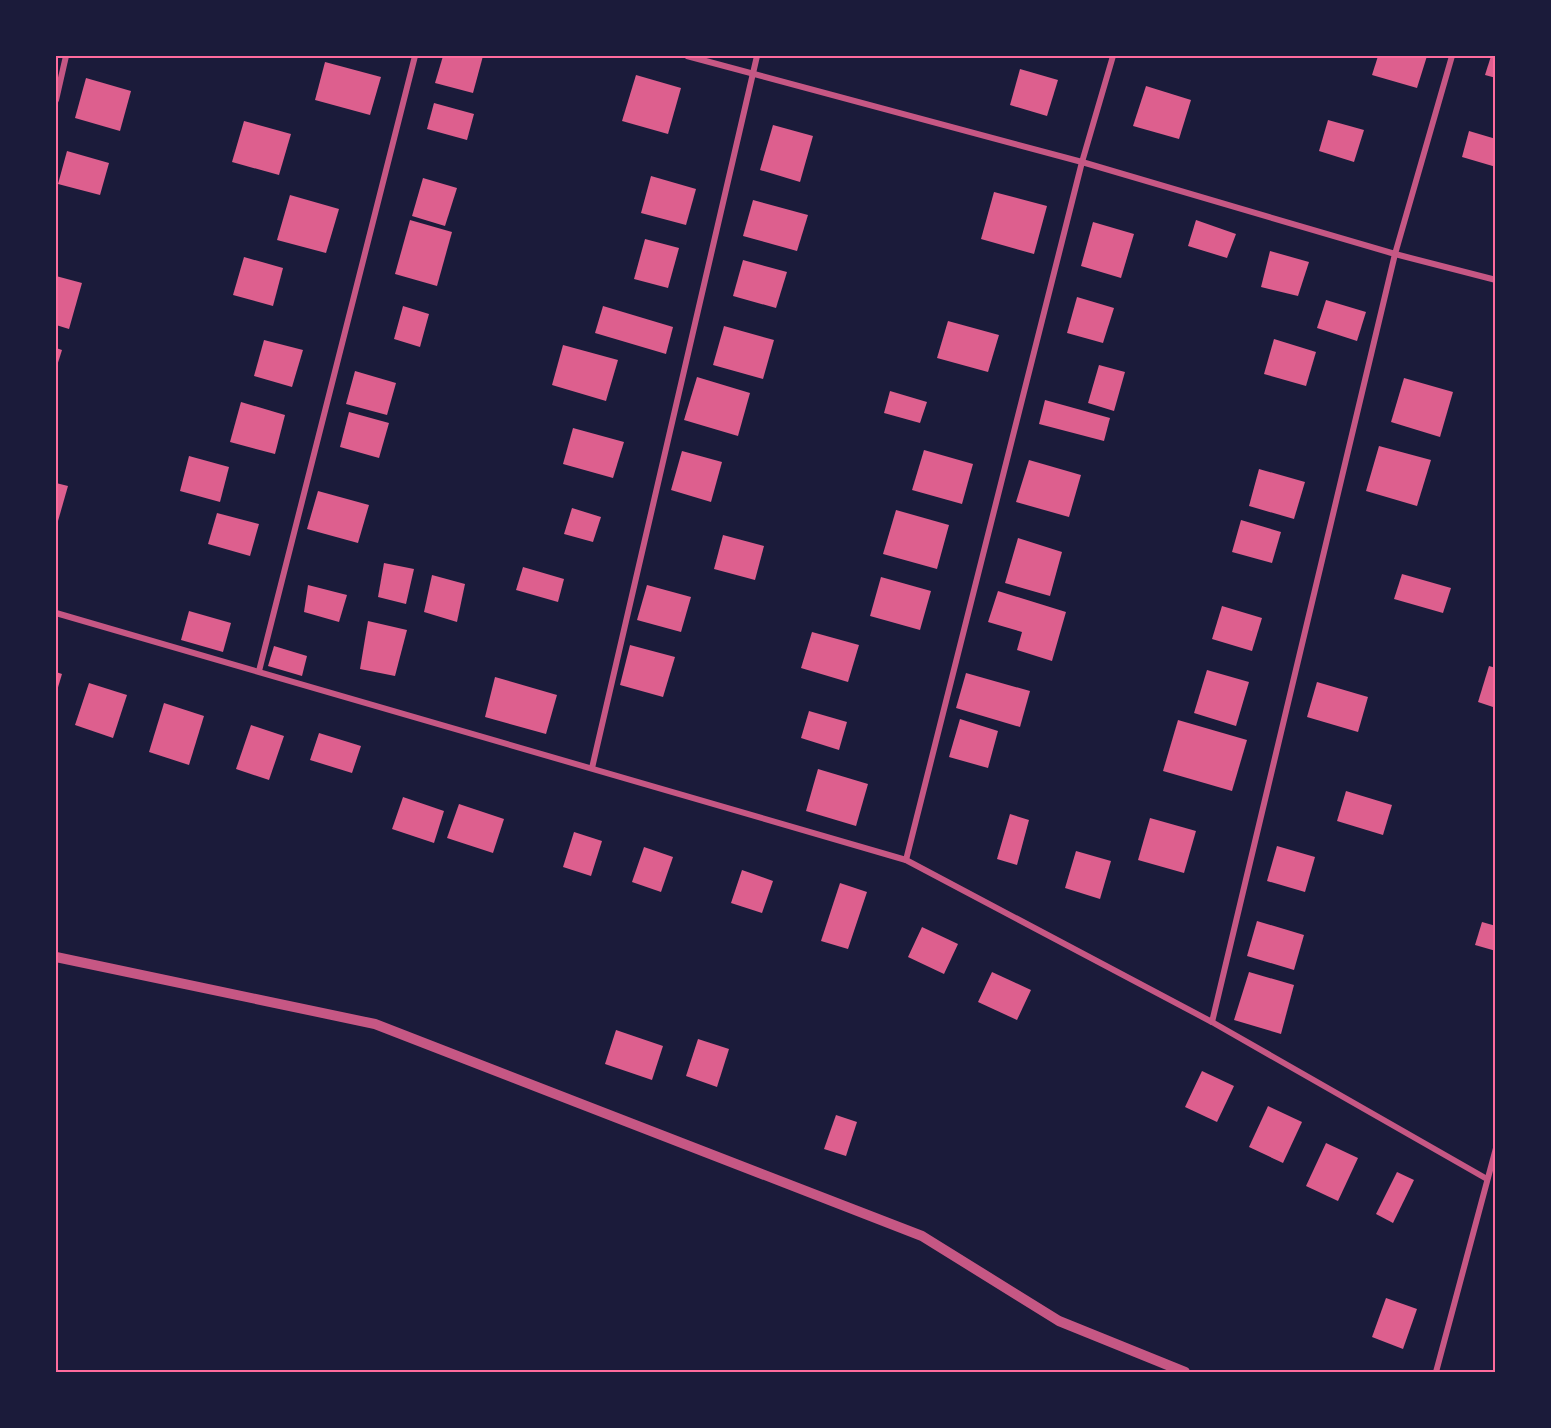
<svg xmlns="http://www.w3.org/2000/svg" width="1551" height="1428" font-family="'PT Sans',sans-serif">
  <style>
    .building { fill: #dd5f8e }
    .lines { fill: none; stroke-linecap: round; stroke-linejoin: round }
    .minor { stroke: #c65784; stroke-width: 6 }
    .tertiary { stroke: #c65784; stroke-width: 10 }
    .neatline { fill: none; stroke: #ff6b9d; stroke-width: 2 }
  </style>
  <rect width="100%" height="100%" fill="#1b1b3a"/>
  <g class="building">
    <polygon points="443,56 483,56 473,93 435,83"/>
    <polygon points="1378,56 1427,56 1417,88 1372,75"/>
    <polygon points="1491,56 1496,56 1496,78 1485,75"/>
    <polygon points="325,62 381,77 370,115 315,100"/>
    <polygon points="1020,69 1058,80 1047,116 1010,105"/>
    <polygon points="636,75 681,88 668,134 622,121"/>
    <polygon points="86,78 131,91 120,131 75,118"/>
    <polygon points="1146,86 1191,100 1179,139 1133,126"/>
    <polygon points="434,103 474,114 467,140 427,129"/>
    <polygon points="1328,120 1364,130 1354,162 1319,151"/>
    <polygon points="244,121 291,134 279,175 232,162"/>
    <polygon points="773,125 813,136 800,182 760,170"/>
    <polygon points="1469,131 1496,139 1496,167 1462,157"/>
    <polygon points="67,151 109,163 100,195 58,184"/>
    <polygon points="651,176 696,189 686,225 641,213"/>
    <polygon points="423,178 457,188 445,226 412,216"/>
    <polygon points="994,192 1047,206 1034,254 981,239"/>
    <polygon points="290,195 339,209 326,253 277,240"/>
    <polygon points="753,200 808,215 797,251 743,236"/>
    <polygon points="410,220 452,232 437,286 395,274"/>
    <polygon points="1196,220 1236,234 1227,258 1188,246"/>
    <polygon points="1093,222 1134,234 1121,278 1081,266"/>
    <polygon points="645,239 679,248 668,288 634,279"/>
    <polygon points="1270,251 1309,262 1298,296 1261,287"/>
    <polygon points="244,257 283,268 273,306 233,295"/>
    <polygon points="743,260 787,272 776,308 733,296"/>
    <polygon points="56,276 82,283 69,329 56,325"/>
    <polygon points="1077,297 1114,308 1103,343 1067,333"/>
    <polygon points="1326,300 1366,312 1357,341 1317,328"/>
    <polygon points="403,306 429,314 420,347 394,339"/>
    <polygon points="603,306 673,327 666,354 595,333"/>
    <polygon points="948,321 999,335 988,372 937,358"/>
    <polygon points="724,326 774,340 763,379 713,365"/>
    <polygon points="1274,339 1316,352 1306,386 1264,374"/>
    <polygon points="264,340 303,350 292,387 254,376"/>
    <polygon points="563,345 618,360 606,401 552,385"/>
    <polygon points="56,348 62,350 56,369"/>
    <polygon points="1099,365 1125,372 1114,411 1088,403"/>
    <polygon points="355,371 396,383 387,415 346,404"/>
    <polygon points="697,377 750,393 738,436 684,420"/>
    <polygon points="1404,378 1453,392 1440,437 1391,422"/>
    <polygon points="890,391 927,402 920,423 884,413"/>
    <polygon points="1045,400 1110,418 1104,441 1039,424"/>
    <polygon points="241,402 285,415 275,454 230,442"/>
    <polygon points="349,412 389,423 379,458 340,447"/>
    <polygon points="573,428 624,442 613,478 563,464"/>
    <polygon points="1379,446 1431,460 1417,506 1366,491"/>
    <polygon points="924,450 973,464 962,504 912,490"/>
    <polygon points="682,451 722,462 711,502 671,490"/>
    <polygon points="189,456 229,467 220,502 180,491"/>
    <polygon points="1029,460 1081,475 1069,517 1016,502"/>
    <polygon points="1259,469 1305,482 1294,519 1249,506"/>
    <polygon points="56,483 68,486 56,528"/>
    <polygon points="318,491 369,505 358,543 307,529"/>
    <polygon points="572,508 601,517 593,542 564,534"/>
    <polygon points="896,510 949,525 937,569 883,554"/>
    <polygon points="217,513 259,524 250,556 208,544"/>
    <polygon points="1241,520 1281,532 1272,563 1232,552"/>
    <polygon points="723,535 764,546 755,580 714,569"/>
    <polygon points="1018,538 1062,552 1050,596 1005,583"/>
    <polygon points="384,563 414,569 406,604 378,597"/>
    <polygon points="523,567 564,579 558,602 516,590"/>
    <polygon points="1402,574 1451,588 1443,613 1394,599"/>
    <polygon points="432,575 465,584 457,622 424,612"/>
    <polygon points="881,577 931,591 920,630 870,616"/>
    <polygon points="308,585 347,595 339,622 304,612"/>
    <polygon points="647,585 691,597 681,632 637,620"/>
    <polygon points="998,591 1066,612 1052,661 1017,650 1022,632 988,622"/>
    <polygon points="1222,606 1262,618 1252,651 1212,639"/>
    <polygon points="189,611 231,623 223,652 181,640"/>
    <polygon points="368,621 407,630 395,676 360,669"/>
    <polygon points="812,632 859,645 848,682 801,668"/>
    <polygon points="630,645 675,657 663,697 620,685"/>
    <polygon points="274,646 307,656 302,676 268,666"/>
    <polygon points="1489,666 1496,668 1496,708 1478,702"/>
    <polygon points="1207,670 1249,682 1236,726 1194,713"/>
    <polygon points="56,672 62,674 56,694"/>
    <polygon points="966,673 1030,691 1020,727 956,708"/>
    <polygon points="495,677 557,695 546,734 485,717"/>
    <polygon points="1317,682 1368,697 1358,732 1307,717"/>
    <polygon points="89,683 127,695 113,738 75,725"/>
    <polygon points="164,703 204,716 189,765 149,752"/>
    <polygon points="809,711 847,722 839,750 801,738"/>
    <polygon points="960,719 998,731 988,768 949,757"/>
    <polygon points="1178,720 1247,740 1232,791 1163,771"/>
    <polygon points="251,725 284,736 269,780 236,769"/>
    <polygon points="319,733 361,746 352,773 310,760"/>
    <polygon points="818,769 868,784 856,826 806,811"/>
    <polygon points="1346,791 1392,805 1383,835 1337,821"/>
    <polygon points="403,797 444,811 434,843 392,829"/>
    <polygon points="459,804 504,819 493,853 447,838"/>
    <polygon points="1010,814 1029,820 1017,865 997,859"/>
    <polygon points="1150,818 1196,831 1184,873 1138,860"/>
    <polygon points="574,832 602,841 591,876 563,867"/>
    <polygon points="1277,846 1315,857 1305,892 1267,881"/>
    <polygon points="644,847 673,857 661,892 632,882"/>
    <polygon points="1076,851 1111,861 1100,899 1065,888"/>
    <polygon points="742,870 773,881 762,913 731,903"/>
    <polygon points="840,883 867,892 848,949 821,941"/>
    <polygon points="1257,921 1304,935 1294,970 1247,956"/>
    <polygon points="1482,922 1496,926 1496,951 1475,945"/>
    <polygon points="922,927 958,944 944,974 908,957"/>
    <polygon points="992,972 1031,990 1017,1020 978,1002"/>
    <polygon points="1249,972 1294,985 1281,1034 1234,1020"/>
    <polygon points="616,1030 663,1046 652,1080 605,1064"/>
    <polygon points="698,1039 729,1049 717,1087 686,1076"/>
    <polygon points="1202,1071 1234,1086 1217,1122 1185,1107"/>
    <polygon points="1268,1106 1302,1122 1283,1163 1249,1147"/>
    <polygon points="836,1115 857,1122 846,1156 824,1149"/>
    <polygon points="1326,1143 1358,1158 1338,1201 1306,1186"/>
    <polygon points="1397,1172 1414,1180 1393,1223 1376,1214"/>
    <polygon points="1386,1298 1417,1309 1403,1349 1372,1337"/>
  </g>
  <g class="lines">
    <g class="minor">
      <polyline points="687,56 1082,162 1395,254 1496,280"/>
      <polyline points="56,100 66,56"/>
      <polyline points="56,613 906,860 1212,1022 1487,1179"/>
      <polyline points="259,671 415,56"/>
      <polyline points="592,768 757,56"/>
      <polyline points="906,860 1082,162 1113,56"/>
      <polyline points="1212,1022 1395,254 1452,56"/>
      <polyline points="1436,1372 1496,1148"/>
    </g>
    <polyline class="tertiary" points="56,957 375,1024 922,1236 1059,1321 1185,1372"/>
  </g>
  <rect width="1551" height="1428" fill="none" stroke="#1b1b3a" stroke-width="114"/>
  <rect x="57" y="57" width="1437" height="1314" class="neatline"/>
</svg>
